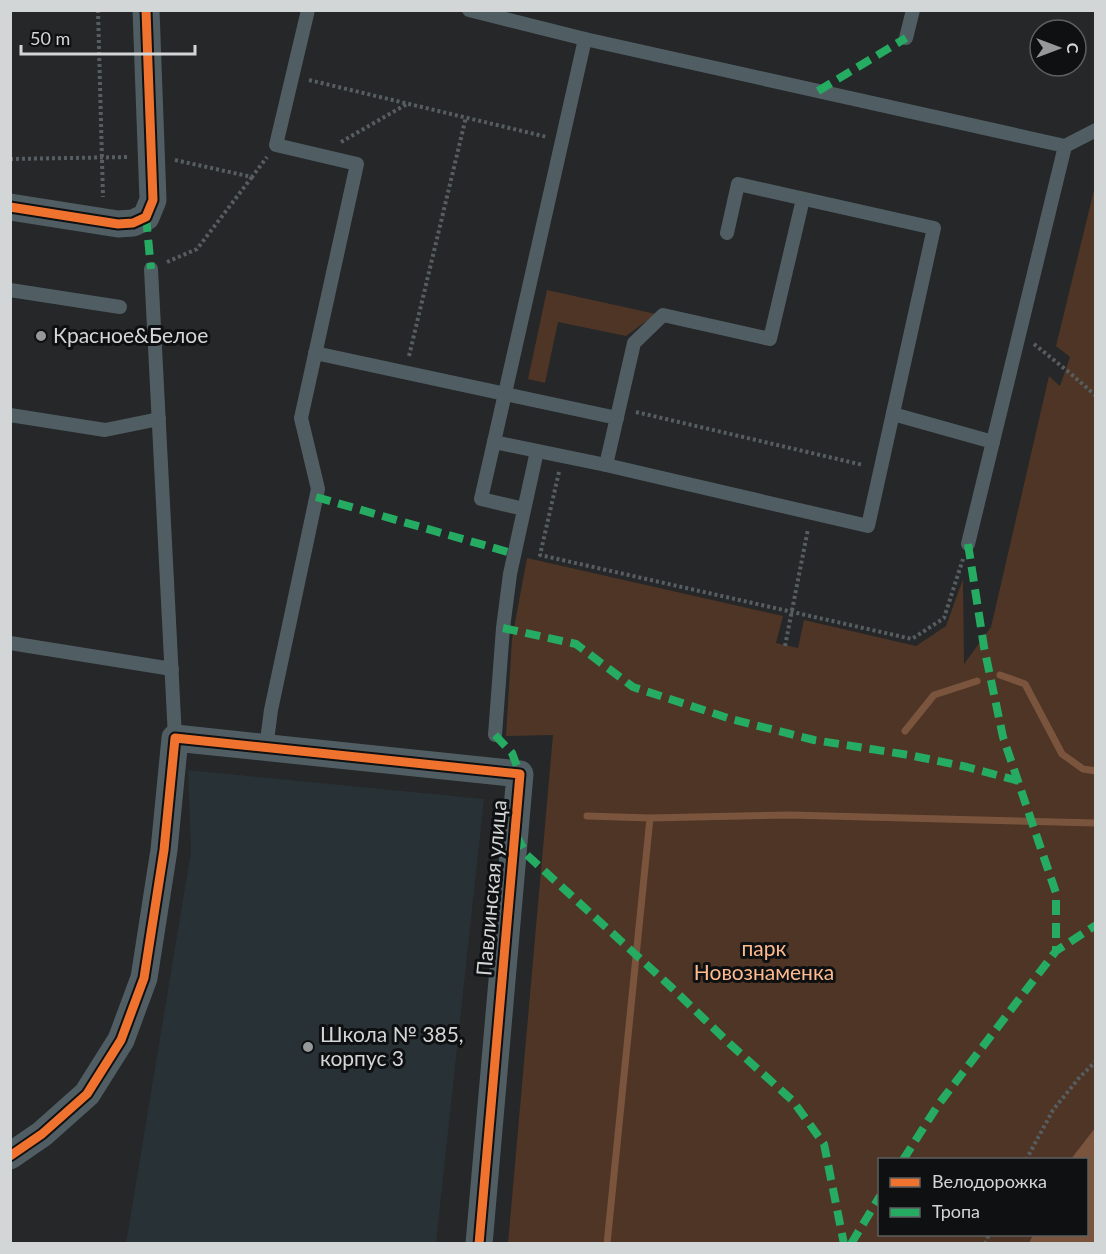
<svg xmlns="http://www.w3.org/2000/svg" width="1106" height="1254" font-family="Lato,sans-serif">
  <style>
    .built { fill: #283135 }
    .green { fill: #4e3525; fill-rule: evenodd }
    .water { fill: #7a543d }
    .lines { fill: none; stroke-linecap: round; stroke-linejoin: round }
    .stream { stroke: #7a543d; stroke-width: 7 }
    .path { stroke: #575e61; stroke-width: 4; stroke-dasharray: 3 3; stroke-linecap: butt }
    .lane { stroke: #505e64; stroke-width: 14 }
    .street { stroke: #505e64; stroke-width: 27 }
    .quiet { stroke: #26ab63; stroke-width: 8; stroke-dasharray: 15 8; stroke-linecap: butt }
    .cycleway-casing { stroke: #0f1011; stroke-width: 13 }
    .cycleway { stroke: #ef722f; stroke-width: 9 }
    .poi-dot { fill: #96999a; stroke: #0f1011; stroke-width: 2 }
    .labels { text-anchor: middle; stroke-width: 6; stroke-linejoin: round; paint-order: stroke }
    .poi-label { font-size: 21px; fill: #d3d6d7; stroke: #0f1011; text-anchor: start }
    .street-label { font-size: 21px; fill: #d3d6d7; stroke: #0f1011 }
    .park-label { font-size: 21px; fill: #fdba8e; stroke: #0f1011 }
  </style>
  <rect width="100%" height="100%" fill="#252728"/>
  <polygon class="built" points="188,770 484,799 436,1243 126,1243 191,851"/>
  <g class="green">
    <path d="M1095,186V1243H508L553,735L506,736L512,639L527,558L783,616L776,643L798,648L804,620L916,646L946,626L963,579L964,664L991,627L1049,376L1060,386L1070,357L1056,346ZM880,1160H1086V1234H880Z"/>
    <polygon points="547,290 656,314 626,336 558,322 545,383 528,379"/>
  </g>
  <polygon class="water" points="1095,1128 1095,1243 1029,1243 1033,1235 1086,1234 1086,1160 1071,1159"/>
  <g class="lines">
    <g class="stream">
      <polyline points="1000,675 1025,684 1062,754 1083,769 1096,771"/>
      <polyline points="905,731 934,695 977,681"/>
      <polyline points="587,816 650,818 790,815 1096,823"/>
      <polyline points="607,1244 650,818"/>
    </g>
    <g class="path">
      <polyline points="98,10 103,197"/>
      <polyline points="309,80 547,137"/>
      <polyline points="341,142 407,104"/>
      <polyline points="10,159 129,157"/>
      <polyline points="175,160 252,177 267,157"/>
      <polyline points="167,262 197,249 252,177"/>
      <polyline points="1034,344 1070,373 1096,396"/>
      <polyline points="409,356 466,117"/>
      <polyline points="636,412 863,465"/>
      <polyline points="559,472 540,555 912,639 944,618 963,559"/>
      <polyline points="785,646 808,529"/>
      <polyline points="1026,1160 1053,1110 1079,1078 1096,1061"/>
      <polyline points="985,1244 989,1234"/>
    </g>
    <g class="lane">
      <polyline points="469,10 585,39 1065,146 1096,130"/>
      <polyline points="906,38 913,10"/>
      <polyline points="151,269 175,738"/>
      <polyline points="10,290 120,307"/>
      <polyline points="315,353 617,418"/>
      <polyline points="893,414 993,442"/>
      <polyline points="10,415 105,430 159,419"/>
      <polyline points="494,442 585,39"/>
      <polyline points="606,465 634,343 663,315 770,339 803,199"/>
      <polyline points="524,509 481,499 494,442 606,465 868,526 934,228 738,184 727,233"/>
      <polyline points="968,544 1065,146"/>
      <polyline points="10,643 172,669"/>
      <polyline points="495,735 503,628 510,574 537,451"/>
      <polyline points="266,748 271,710 318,489 301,418 357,164 276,145 308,10"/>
    </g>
    <g class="street">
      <polyline points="10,207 118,224 133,223 146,217 153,200 146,10"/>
      <polyline points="10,1156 42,1134 87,1094 121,1040 144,978 164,850 175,738 520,774 479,1244"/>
    </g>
    <g class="quiet">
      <polyline points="818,91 906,38"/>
      <polyline points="146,217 151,269"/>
      <polyline points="316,497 515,554"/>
      <polyline points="968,544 984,647 1003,737 1056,893 1056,951"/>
      <polyline points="503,628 576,644 633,687 731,719 814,740 909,755 967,767 1019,781"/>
      <polyline points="495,735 512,753 520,774"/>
      <polyline points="516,835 527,855 670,986 730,1044 793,1101 824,1144 844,1244"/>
      <polyline points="903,1160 938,1105 1056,951 1096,925"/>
      <polyline points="851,1244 880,1196"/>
    </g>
    <defs>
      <g id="cycleway">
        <polyline points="10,207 118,224 133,223 146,217 153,200 146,10"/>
        <polyline points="10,1156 42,1134 87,1094 121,1040 144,978 164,850 175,738 520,774 479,1244"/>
      </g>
    </defs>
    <use href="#cycleway" class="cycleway-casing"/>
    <use href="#cycleway" class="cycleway"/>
  </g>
  <g class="poi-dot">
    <circle cx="41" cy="336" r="6"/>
    <circle cx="308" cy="1047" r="6"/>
  </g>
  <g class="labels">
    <g class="poi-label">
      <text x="53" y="343">Красное&amp;Белое</text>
      <text x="320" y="1042">Школа № 385,<tspan x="320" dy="24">корпус 3</tspan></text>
    </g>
    <g class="street-label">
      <text transform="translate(492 888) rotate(-85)" y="7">Павлинская улица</text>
    </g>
    <g class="park-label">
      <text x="764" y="956">парк<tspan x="764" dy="24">Новознаменка</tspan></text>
    </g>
  </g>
  <rect width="1106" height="1254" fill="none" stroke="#d3d6d7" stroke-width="24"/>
  <rect x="878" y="1158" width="210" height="78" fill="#0f1011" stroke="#5d5f60" stroke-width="1.5"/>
  <rect x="890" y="1178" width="30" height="9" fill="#ef722f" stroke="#5d5f60" stroke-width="1.5"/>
  <text x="932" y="1188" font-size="18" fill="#d3d6d7">Велодорожка</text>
  <rect x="890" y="1208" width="30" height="9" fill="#26ab63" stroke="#5d5f60" stroke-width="1.5"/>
  <text x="932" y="1218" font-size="18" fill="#d3d6d7">Тропа</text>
  <g transform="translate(1058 48) rotate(90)"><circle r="28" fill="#0f1011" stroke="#5d5f60" stroke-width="1.5"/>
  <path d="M0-4.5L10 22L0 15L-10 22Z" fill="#96999a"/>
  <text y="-9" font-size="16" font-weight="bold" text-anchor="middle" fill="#d3d6d7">С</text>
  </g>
  <path d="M21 45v9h174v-9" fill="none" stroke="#d3d6d7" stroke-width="3"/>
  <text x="30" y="45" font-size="18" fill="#d3d6d7" stroke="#0f1011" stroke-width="4.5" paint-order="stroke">50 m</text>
</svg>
